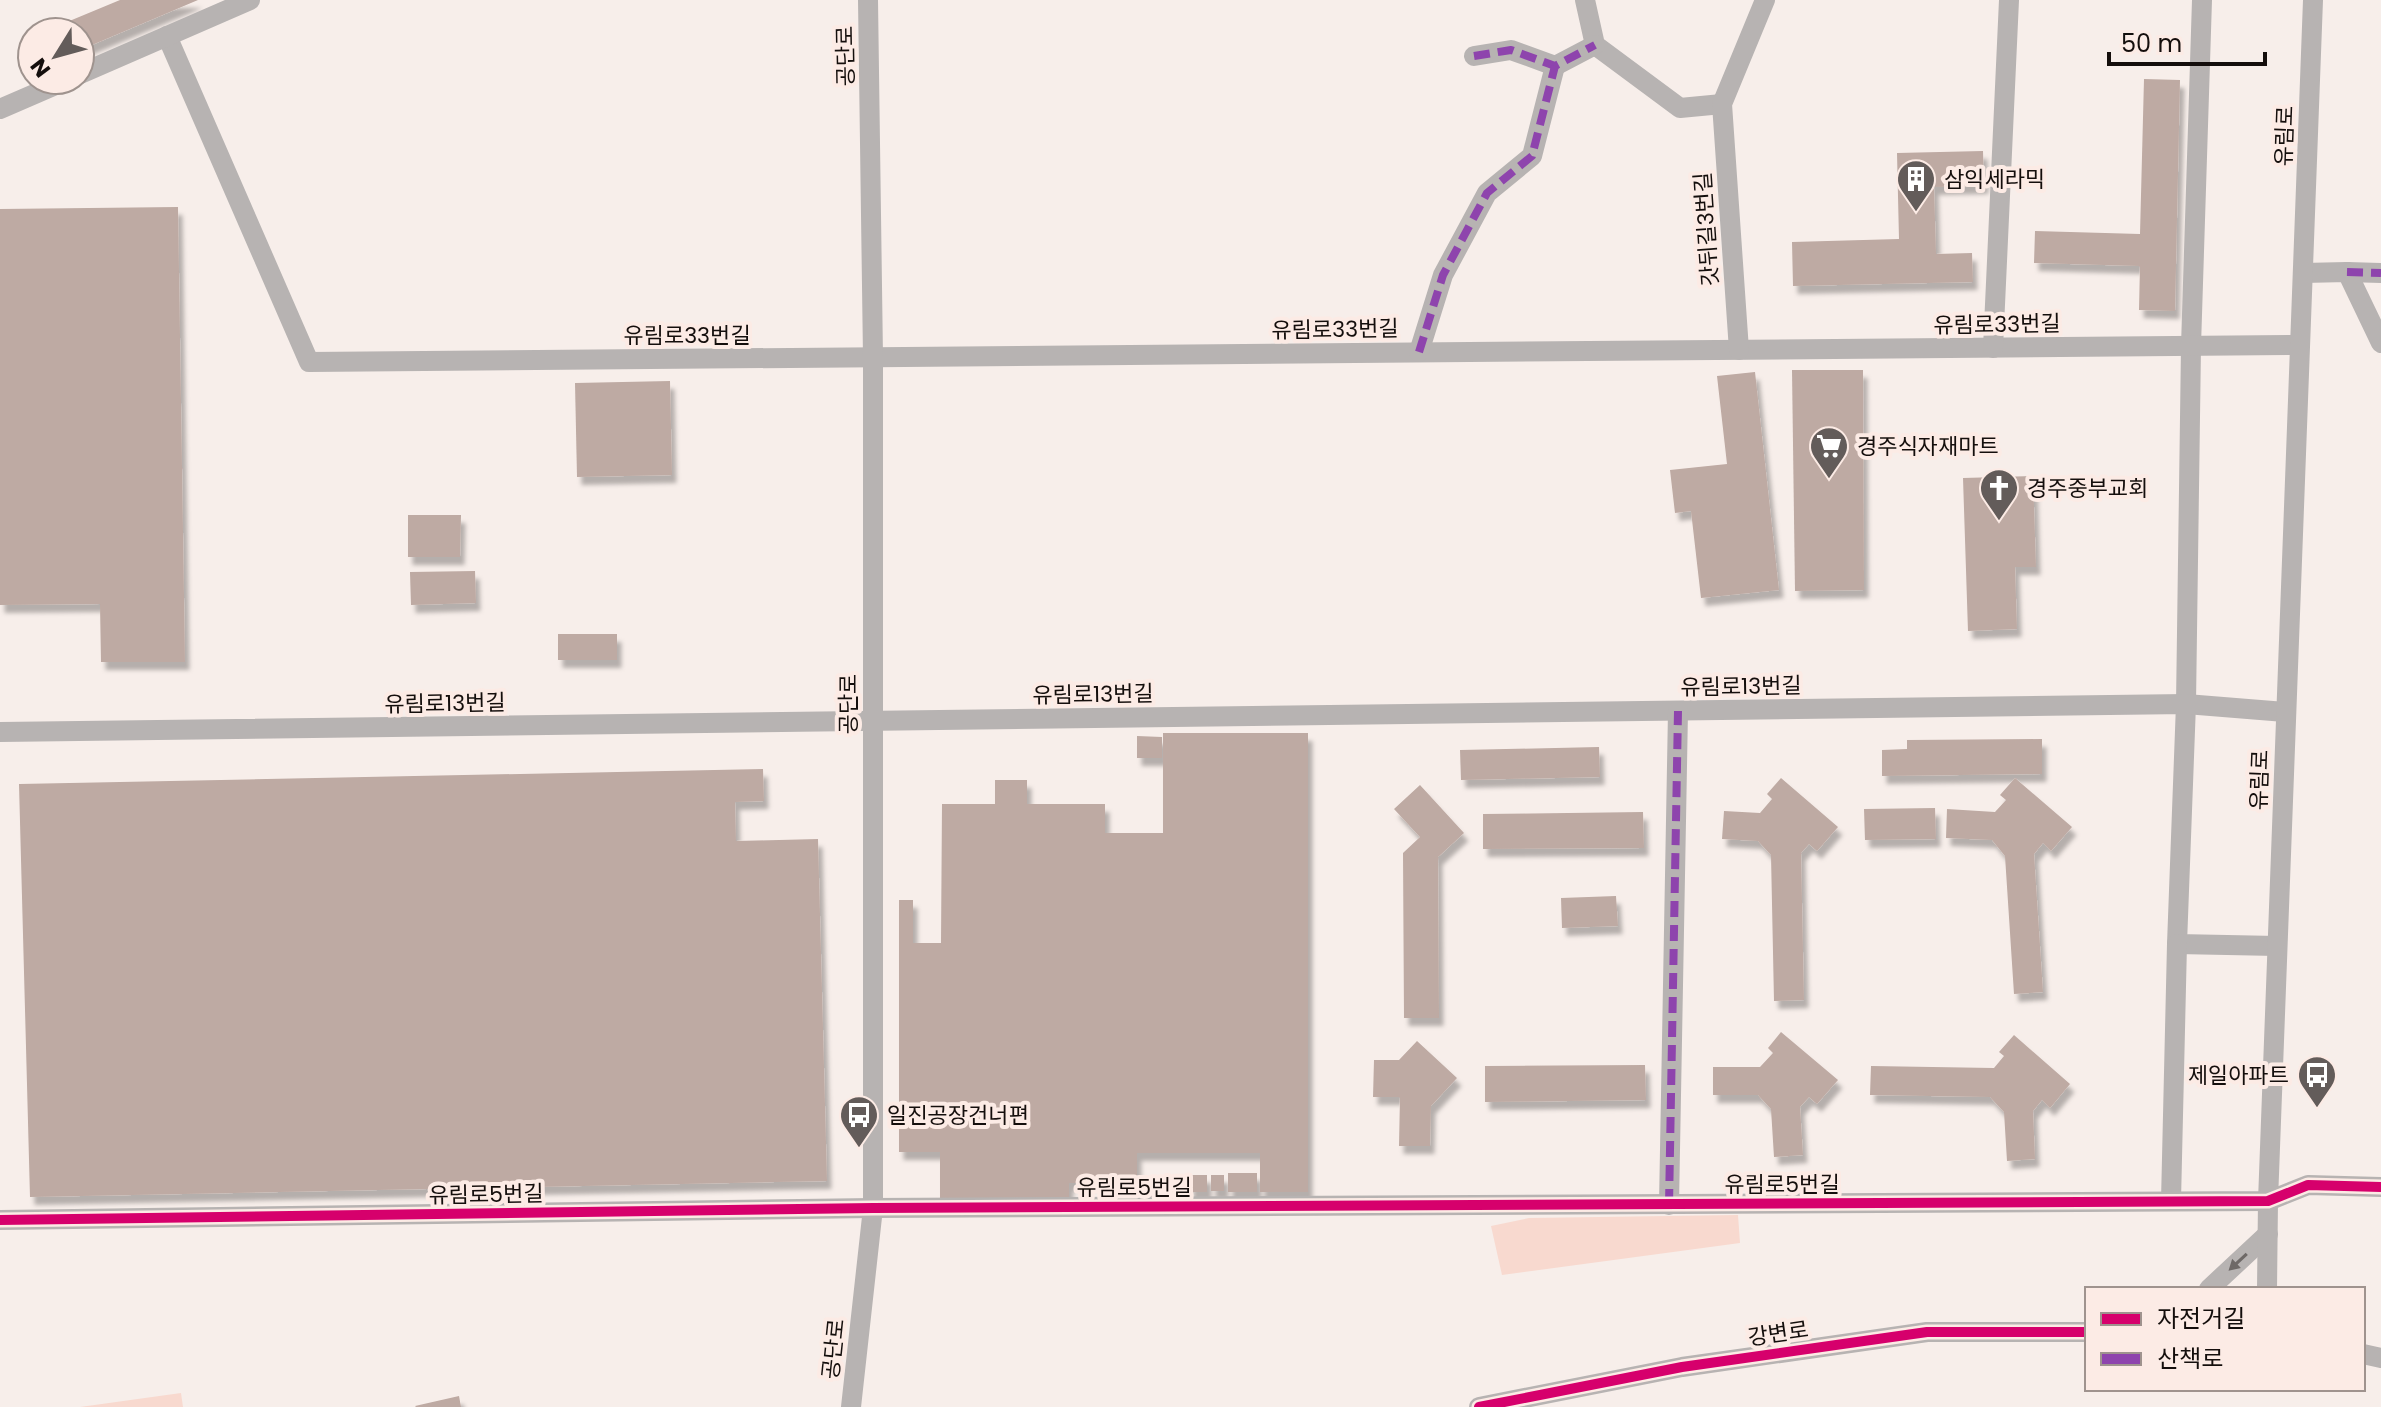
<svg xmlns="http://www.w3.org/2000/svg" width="2381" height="1407" font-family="Poppins,'Noto Sans KR',sans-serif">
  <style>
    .green { fill: #f8d9cf }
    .building { fill: #beaaa3; filter: url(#shadow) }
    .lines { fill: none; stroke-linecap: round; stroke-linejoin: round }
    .minor { stroke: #b7b3b2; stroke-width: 20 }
    .quiet { stroke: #8e44ad; stroke-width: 8; stroke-dasharray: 16 8; stroke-linecap: butt }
    .cycleway-casing { stroke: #fcebe5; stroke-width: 15 }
    .cycleway { stroke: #d6006c; stroke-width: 10 }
    .oneway { fill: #6e6967 }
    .labels { text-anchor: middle; stroke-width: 8; stroke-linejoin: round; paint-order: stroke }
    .street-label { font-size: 22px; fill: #140e0c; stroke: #fcebe5 }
    .poi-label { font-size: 22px; fill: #140e0c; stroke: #fcebe5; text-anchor: start }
  </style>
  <defs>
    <filter id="shadow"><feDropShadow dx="4.5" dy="8" stdDeviation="2" flood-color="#0004"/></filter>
  </defs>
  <rect width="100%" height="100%" fill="#f7eeea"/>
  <g class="green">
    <polygon points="1738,1215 1740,1243 1502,1275 1491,1226 1529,1218"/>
    <polygon points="181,1393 183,1407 80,1407"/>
  </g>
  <g class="building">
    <polygon points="120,0 198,0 80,50 80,32 71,32 67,22"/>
    <polygon points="2144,79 2180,80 2175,311 2139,310 2140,266 2034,263 2035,231 2140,234"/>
    <polygon points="1983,151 1984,186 1934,187 1936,254 1972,253 1973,282 1793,286 1792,242 1899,239 1897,153"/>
    <polygon points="178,207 185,662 101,662 100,604 0,605 0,209"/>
    <polygon points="1792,370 1863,370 1864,590 1795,591"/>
    <polygon points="1755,372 1779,590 1701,598 1691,511 1675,513 1670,470 1727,464 1717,376"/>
    <polygon points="670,381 672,475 577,477 575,383"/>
    <polygon points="2033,476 2036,567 2015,567 2017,629 1968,631 1963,478"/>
    <polygon points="408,515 461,515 460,557 408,557"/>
    <polygon points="475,571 476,603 411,605 410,572"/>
    <rect x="558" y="634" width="59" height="26"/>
    <polygon points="1163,733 1308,733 1308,1192 1260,1192 1260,1153 1137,1153 1137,1183 1069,1183 1069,1200 940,1199 940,1152 899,1152 899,900 913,900 913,943 941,943 942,804 995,804 995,780 1027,780 1027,804 1105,804 1105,833 1163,833"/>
    <polygon points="1137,736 1162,737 1162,758 1137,758"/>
    <polygon points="2042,739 2042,774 1882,776 1882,750 1907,749 1907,740"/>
    <polygon points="1599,747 1600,777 1461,780 1460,750"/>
    <polygon points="763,769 764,801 735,802 736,841 818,839 827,1181 30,1197 19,784"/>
    <polygon points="1781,778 1838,827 1817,851 1809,844 1801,853 1804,1000 1774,1001 1771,855 1758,841 1722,839 1724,811 1760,813 1772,799 1767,794"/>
    <polygon points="2015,778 2072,827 2051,851 2043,843 2034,854 2043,992 2014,994 2005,856 1992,840 1946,838 1947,809 1995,812 2006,800 2000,795"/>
    <polygon points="1420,785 1464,833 1438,857 1439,1018 1404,1018 1403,853 1420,837 1394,809"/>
    <polygon points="1935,808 1936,839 1865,840 1864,809"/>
    <polygon points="1643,812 1644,848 1483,849 1483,814"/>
    <polygon points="1616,896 1618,926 1562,928 1561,898"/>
    <polygon points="1781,1032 1838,1080 1817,1104 1809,1097 1800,1107 1803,1155 1774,1157 1771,1109 1758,1095 1713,1095 1713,1067 1760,1067 1773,1053 1768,1048"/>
    <polygon points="2014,1035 2070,1084 2050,1108 2042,1100 2033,1111 2035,1159 2007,1161 2004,1112 1990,1097 1870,1095 1871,1066 1994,1068 2004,1056 1999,1052"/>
    <polygon points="1417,1041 1457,1078 1431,1106 1430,1146 1399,1146 1400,1097 1373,1097 1374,1060 1399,1060"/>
    <polygon points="1645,1065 1646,1100 1485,1102 1485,1066"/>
    <rect x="1228" y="1173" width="29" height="19"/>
    <rect x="1189" y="1175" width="18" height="17"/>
    <rect x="1211" y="1175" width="13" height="16"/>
    <polygon points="1131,1186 1181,1187 1181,1198 1131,1198"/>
    <polygon points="459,1396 461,1407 416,1407 415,1406"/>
  </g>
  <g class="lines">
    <g class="minor">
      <polyline points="1585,0 1595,45 1680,108 1722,104"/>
      <polyline points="2202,0 2191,346 2186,704 2177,944 2277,946"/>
      <polyline points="167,36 309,362 2298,345"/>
      <polyline points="1474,56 1511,50 1555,66 1595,45"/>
      <polyline points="80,74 250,0"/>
      <polyline points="0,109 67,80"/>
      <polyline points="2347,272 2381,273"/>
      <polyline points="2303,273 2347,272 2381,343"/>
      <polyline points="1993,348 2009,0"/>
      <polyline points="1739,350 1722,104 1765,0"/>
      <polyline points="1419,352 1443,275 1487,193 1532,156 1555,66"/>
      <polyline points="0,732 2186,704 2285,712"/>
      <polyline points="2171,1201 2177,944"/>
      <polyline points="1669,1205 1678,711"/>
      <polyline points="0,1220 873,1208 2268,1201 2308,1185 2381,1187"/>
      <polyline points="2209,1289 2268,1234"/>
      <polyline points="2267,1289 2268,1201 2313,0"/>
      <polyline points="2363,1354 2381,1358"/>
      <polyline points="851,1407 873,1208 873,357 868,0"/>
      <polyline points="1479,1407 1682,1367 1927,1332 2087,1332"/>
    </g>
    <g class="quiet">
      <polyline points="1474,56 1511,50 1555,66 1595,45"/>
      <polyline points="2347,272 2381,273"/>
      <polyline points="1419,352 1443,275 1487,193 1532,156 1555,66"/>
      <polyline points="1669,1205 1678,711"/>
    </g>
    <defs>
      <g id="cycleway">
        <polyline points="0,1220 873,1208 2268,1201 2308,1185 2381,1187"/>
        <polyline points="1479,1407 1682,1367 1927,1332 2087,1332"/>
      </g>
    </defs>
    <use href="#cycleway" class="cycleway-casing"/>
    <use href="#cycleway" class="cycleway"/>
  </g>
  <defs><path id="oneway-solid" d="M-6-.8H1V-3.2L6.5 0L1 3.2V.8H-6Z" transform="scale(2)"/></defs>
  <use class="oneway" href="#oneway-solid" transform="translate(2238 1262) rotate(137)"/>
  <defs>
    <symbol id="building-pin" viewBox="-11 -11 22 30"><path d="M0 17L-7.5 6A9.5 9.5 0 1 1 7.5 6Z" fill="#635c5a" stroke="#fcebe5"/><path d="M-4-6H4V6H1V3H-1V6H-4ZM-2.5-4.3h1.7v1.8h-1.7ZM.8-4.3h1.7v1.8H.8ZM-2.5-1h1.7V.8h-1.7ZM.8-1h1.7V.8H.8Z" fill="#fff"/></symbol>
    <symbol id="supermarket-pin" viewBox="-11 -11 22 30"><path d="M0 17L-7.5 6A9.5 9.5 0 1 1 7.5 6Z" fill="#635c5a" stroke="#fcebe5"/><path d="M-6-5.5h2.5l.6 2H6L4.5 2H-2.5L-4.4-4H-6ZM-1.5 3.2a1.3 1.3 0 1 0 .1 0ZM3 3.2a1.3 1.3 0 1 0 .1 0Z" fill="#fff"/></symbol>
    <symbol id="church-pin" viewBox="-11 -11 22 30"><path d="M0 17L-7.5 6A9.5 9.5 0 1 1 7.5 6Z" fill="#635c5a" stroke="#fcebe5"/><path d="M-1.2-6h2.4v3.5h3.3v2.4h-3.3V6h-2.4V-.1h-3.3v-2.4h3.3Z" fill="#fff"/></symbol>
    <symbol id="bus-pin" viewBox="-11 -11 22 30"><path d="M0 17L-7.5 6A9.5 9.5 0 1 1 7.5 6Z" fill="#635c5a" stroke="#fcebe5"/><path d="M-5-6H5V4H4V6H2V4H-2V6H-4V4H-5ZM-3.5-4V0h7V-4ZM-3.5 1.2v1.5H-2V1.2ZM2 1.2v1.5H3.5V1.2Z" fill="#fff"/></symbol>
  </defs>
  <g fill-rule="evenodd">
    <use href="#building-pin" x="1894" y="157" width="44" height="60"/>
    <use href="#supermarket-pin" x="1807" y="424" width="44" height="60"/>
    <use href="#church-pin" x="1977" y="466" width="44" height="60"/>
    <use href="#bus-pin" x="2295" y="1053" width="44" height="60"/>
    <use href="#bus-pin" x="837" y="1093" width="44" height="60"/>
  </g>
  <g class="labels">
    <g class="street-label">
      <text transform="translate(845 56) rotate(-91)" y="8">공단로</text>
      <text transform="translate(2284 136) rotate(-88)" y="8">유림로</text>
      <text transform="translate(1706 229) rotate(-94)" y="8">갓뒤길3번길</text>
      <text transform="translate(1997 324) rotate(-1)" y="8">유림로33번길</text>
      <text transform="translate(1335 329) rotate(-1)" y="8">유림로33번길</text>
      <text x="687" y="343">유림로33번길</text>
      <text transform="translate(1741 686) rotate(-1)" y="8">유림로13번길</text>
      <text transform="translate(1093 694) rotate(-1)" y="8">유림로13번길</text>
      <text transform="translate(445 703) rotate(-1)" y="8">유림로13번길</text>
      <text transform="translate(848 704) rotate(-90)" y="8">공단로</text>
      <text transform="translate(2259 780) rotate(-88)" y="8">유림로</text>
      <text x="1782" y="1192">유림로5번길</text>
      <text x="1134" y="1195">유림로5번길</text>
      <text transform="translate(486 1194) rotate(-1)" y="8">유림로5번길</text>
      <text transform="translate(1778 1333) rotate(-8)" y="8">강변로</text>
      <text transform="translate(833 1349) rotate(-84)" y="8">공단로</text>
    </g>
    <g class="poi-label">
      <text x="1944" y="187">삼익세라믹</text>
      <text x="1857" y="454">경주식자재마트</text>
      <text x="2027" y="496">경주중부교회</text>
      <text x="2289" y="1083" text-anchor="end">제일아파트</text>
      <text x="887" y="1123">일진공장건너편</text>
    </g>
  </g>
  <rect x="2085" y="1287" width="280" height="104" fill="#fcebe5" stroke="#9f938e" stroke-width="2"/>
  <rect x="2101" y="1313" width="40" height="12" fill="#d6006c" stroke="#9f938e" stroke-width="2"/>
  <text x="2157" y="1327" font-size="24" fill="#140e0c">자전거길</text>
  <rect x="2101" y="1353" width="40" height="12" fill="#8e44ad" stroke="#9f938e" stroke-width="2"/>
  <text x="2157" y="1367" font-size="24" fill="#140e0c">산책로</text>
  <g transform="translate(56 56) rotate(233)"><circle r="38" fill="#fcebe5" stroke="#9f938e" stroke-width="2"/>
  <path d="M0-6L14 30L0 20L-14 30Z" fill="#635c5a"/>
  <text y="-12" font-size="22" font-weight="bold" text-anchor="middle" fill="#140e0c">N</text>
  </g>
  <path d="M2109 52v12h156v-12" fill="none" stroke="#140e0c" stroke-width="4"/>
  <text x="2121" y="52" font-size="24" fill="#140e0c" stroke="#fcebe5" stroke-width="6" paint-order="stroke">50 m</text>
</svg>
